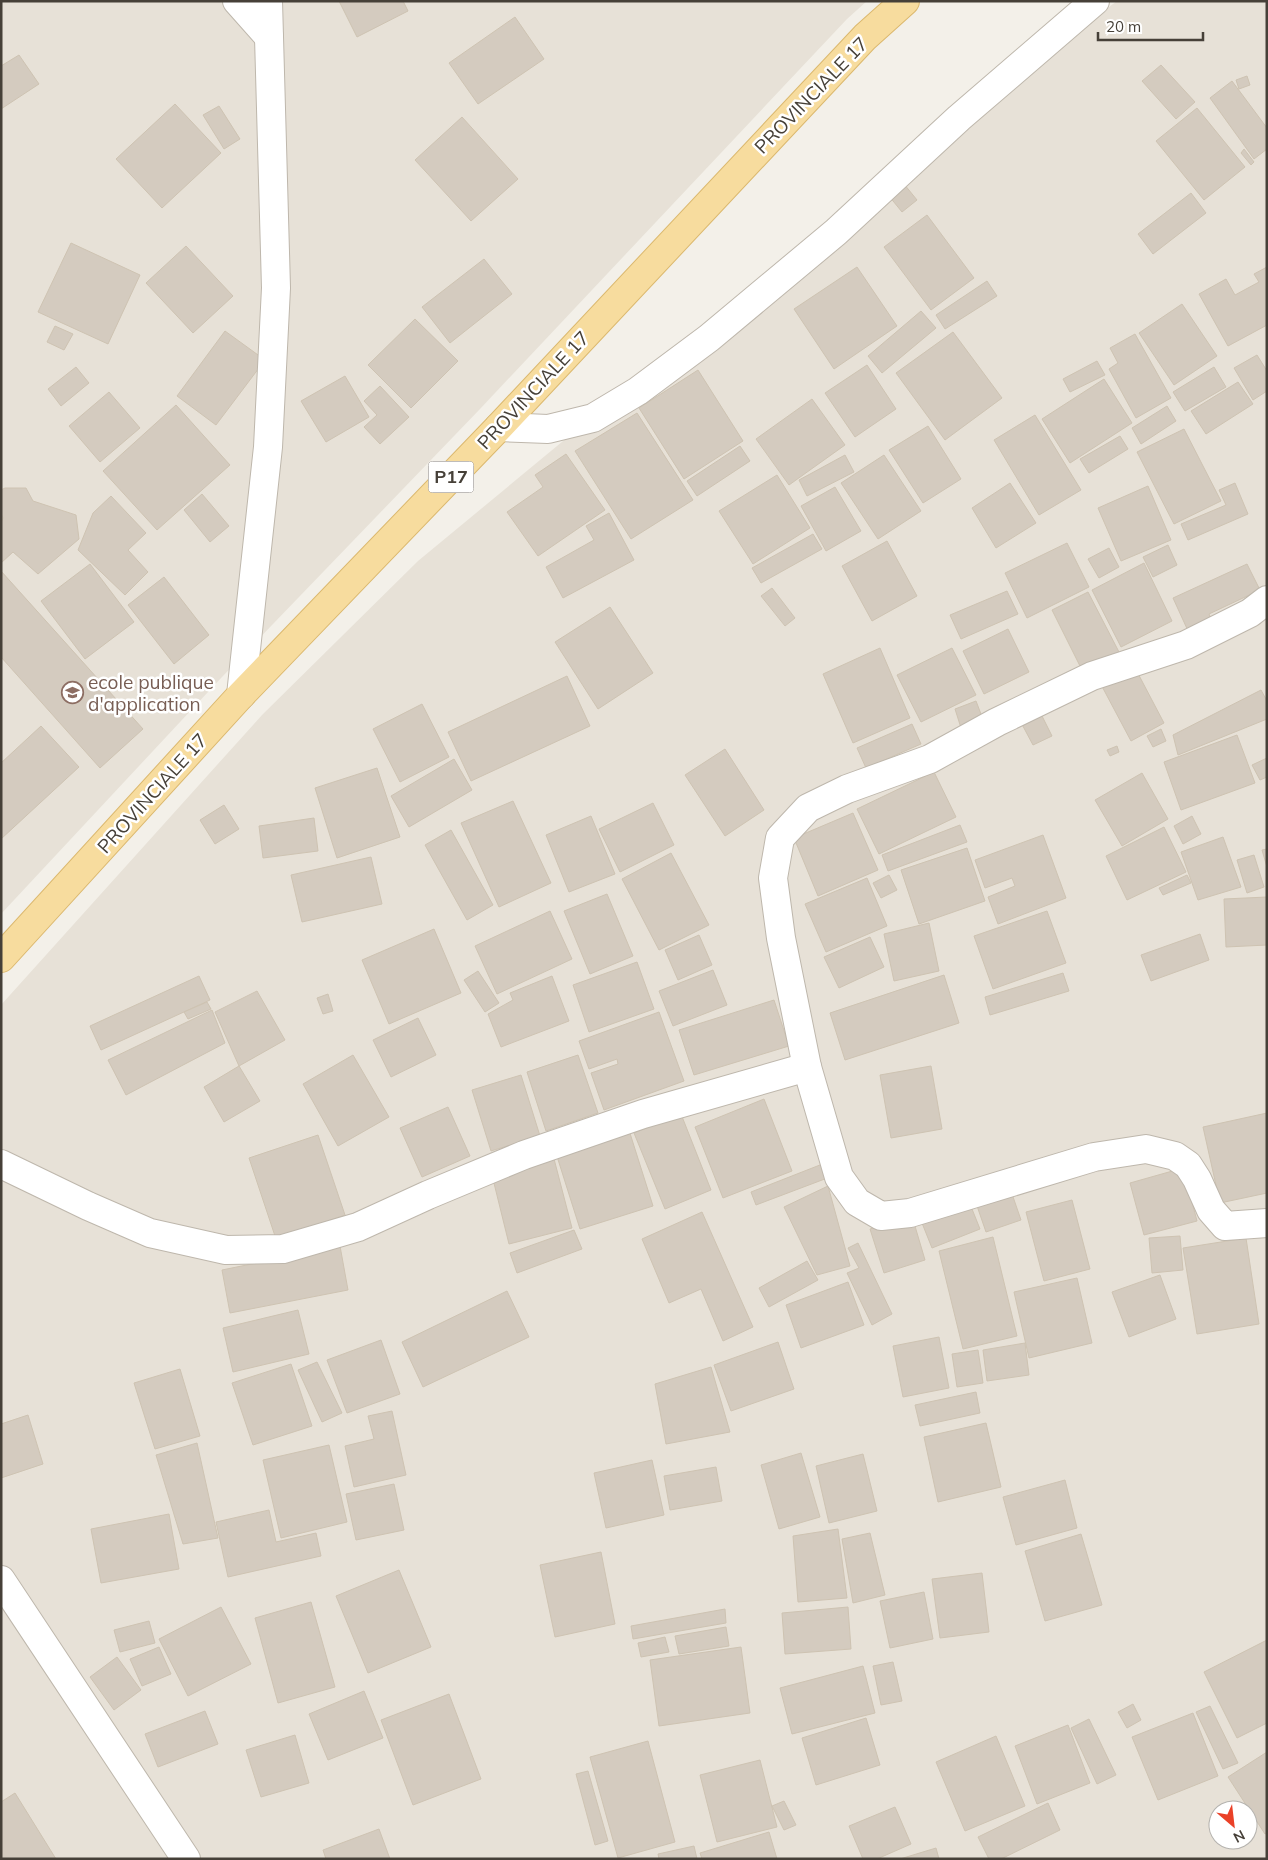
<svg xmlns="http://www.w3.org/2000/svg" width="1268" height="1860" font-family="Mulish,sans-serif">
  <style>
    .residential { fill: #e7e1d7; fill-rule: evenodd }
    .building { fill: #d4cbbf; stroke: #cec3b2 }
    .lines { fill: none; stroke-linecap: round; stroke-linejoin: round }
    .minor-casing { stroke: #beb7ac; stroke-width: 30 }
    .primary-casing { stroke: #dbb86e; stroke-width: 30 }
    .minor { stroke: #fff; stroke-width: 28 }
    .primary { stroke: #f7dc9e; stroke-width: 28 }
    .labels { text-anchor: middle; stroke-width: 5; stroke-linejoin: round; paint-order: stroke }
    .shield { fill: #fff; stroke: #7e7974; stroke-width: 1 }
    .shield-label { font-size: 18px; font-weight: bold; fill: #464038 }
    .street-label { font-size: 19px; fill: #464038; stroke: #fff }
    .education-label { font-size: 19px; fill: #785e54; stroke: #fff; text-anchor: start }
  </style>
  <rect width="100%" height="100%" fill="#f3f0e9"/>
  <g class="residential">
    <polygon points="1,1 867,1 847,19 480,409 222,677 1,914"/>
    <path d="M1117,1H1267V1859H1V1005L262,715L418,561L891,170ZM1218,1810H1248V1840H1218Z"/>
  </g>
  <g class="building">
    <polygon points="339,1 403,1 408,11 357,37"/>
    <polygon points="515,17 544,59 478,104 449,63"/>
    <polygon points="19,55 39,84 1,109 1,66"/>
    <polygon points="1161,65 1195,102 1176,119 1142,81"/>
    <polygon points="1247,76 1250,85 1239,89 1236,80"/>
    <polygon points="1232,81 1267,128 1267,149 1254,159 1210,98"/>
    <polygon points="175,104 221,153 162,208 116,159"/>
    <polygon points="219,106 240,139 224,149 203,115"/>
    <polygon points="1197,108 1245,167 1204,200 1156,141"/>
    <polygon points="462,117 518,179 471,221 415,160"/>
    <polygon points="1244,149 1254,162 1251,165 1241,153"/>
    <polygon points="904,184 917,200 902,212 889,196"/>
    <polygon points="1191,193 1206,213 1153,254 1138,234"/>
    <polygon points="927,215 974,278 931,310 884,247"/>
    <polygon points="71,243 140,275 108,344 38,312"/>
    <polygon points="186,246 233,296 193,333 146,283"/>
    <polygon points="484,259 512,294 450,343 422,307"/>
    <polygon points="857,267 897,326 834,369 794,309"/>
    <polygon points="1267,267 1267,325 1228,346 1199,294 1226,279 1235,295 1259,282 1254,274"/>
    <polygon points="987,281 997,296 945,329 936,315"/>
    <polygon points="1182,304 1217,356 1174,385 1139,333"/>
    <polygon points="921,311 936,328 882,373 868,356"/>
    <polygon points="415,319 458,361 411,408 368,365"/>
    <polygon points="55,326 73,334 64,350 47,342"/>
    <polygon points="225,331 265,360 216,425 177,396"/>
    <polygon points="953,332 1002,398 945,440 896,373"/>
    <polygon points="1135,334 1171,398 1136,418 1109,369 1118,363 1110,348"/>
    <polygon points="1257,355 1267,371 1267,391 1253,400 1234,368"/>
    <polygon points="1097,361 1105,375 1070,392 1063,379"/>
    <polygon points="867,365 896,409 855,437 825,393"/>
    <polygon points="76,367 89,383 61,406 48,389"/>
    <polygon points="1214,367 1226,387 1185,411 1173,392"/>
    <polygon points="698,370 743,441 684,479 639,408"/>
    <polygon points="345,376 369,417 326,442 301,401"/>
    <polygon points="1104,379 1132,423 1070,463 1042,419"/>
    <polygon points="1238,382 1253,404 1206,434 1191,411"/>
    <polygon points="380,386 409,417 380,444 364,427 377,415 364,401"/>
    <polygon points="109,392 140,428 100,462 69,426"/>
    <polygon points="812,399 845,445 789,485 756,439"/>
    <polygon points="176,405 230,465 157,530 103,471"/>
    <polygon points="1167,406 1176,421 1141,444 1132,428"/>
    <polygon points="637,413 693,500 631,539 575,451"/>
    <polygon points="1035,415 1081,490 1039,515 994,440"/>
    <polygon points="928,426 961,479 923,503 889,450"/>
    <polygon points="1184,429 1221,501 1174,524 1137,452"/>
    <polygon points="1120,436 1128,449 1089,473 1080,459"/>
    <polygon points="740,446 750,461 697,496 687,481"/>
    <polygon points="566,454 605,510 538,556 507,512 543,487 535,475"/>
    <polygon points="845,455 854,472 807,496 799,480"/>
    <polygon points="884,455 921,511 878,539 841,483"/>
    <polygon points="777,475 810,528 753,564 719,511"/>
    <polygon points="1010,483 1036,523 996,548 972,508"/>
    <polygon points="1235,483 1248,514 1188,540 1181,524 1226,505 1219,490"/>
    <polygon points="1148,486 1171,540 1121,561 1098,508"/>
    <polygon points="835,487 861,531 826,551 801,506"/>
    <polygon points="5,488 26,488 33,501 76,515 79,539 38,574 13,552 1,563 1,522 3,518 1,514 1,490"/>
    <polygon points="202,494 229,526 210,542 184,510"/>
    <polygon points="111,496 146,533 128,550 148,572 125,595 78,550 93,513"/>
    <polygon points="609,513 634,560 563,598 546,567 594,540 586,526"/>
    <polygon points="813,534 822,549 761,583 752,568"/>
    <polygon points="887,541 917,596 872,621 842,566"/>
    <polygon points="1067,543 1089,587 1027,618 1005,573"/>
    <polygon points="1168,545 1177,565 1153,577 1143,557"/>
    <polygon points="1109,548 1119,567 1099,578 1088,559"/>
    <polygon points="1144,563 1172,621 1121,647 1092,590"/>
    <polygon points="90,564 134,622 85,659 41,601"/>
    <polygon points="1247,564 1260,590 1209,614 1212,622 1189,633 1173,598"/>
    <polygon points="1,571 143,729 100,768 1,657"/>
    <polygon points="164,577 209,635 174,664 128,605"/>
    <polygon points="772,588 795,618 785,626 761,596"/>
    <polygon points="1007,591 1018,614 961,639 950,615"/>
    <polygon points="1088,592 1119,652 1082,670 1052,610"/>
    <polygon points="610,607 653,673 598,709 555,642"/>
    <polygon points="1008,629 1029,672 984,694 963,651"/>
    <polygon points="880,648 910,718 853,743 823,674"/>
    <polygon points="952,648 976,695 921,722 897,675"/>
    <polygon points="1133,664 1164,723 1131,741 1097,677"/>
    <polygon points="567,676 590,726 471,781 448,732"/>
    <polygon points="1261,690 1267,701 1267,719 1178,755 1173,735"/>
    <polygon points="976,701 984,722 962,731 955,709"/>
    <polygon points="422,704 449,757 400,782 373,729"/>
    <polygon points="1037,706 1052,736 1033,745 1017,715"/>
    <polygon points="912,724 921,744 866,768 857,748"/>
    <polygon points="41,726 79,767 1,839 1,763"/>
    <polygon points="1161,729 1166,741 1153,747 1147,736"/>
    <polygon points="1237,735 1255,783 1181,810 1164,762"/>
    <polygon points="1117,746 1119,752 1110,756 1107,750"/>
    <polygon points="725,749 764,810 725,836 685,775"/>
    <polygon points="1267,758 1267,777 1260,780 1252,765"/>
    <polygon points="454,759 472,790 409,827 391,796"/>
    <polygon points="377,768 400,837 337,858 315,788"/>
    <polygon points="934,772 956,817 879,854 857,809"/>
    <polygon points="1142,773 1168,819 1122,846 1095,800"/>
    <polygon points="513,801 551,883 499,907 461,823"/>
    <polygon points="653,803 674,845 620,872 599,829"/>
    <polygon points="224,805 239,829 215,844 200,820"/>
    <polygon points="853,813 878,870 818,896 794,838"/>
    <polygon points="591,816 615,874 569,892 546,835"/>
    <polygon points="1192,816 1201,834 1183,844 1174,826"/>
    <polygon points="314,818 318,851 263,858 259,826"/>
    <polygon points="960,825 967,842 888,871 882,855"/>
    <polygon points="1164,827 1186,872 1127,900 1106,856"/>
    <polygon points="451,830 493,905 467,920 425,845"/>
    <polygon points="1043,835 1066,898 998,924 988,897 1015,886 1012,878 985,888 975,860"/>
    <polygon points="1223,837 1241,887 1198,900 1181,852"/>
    <polygon points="967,848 985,901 919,924 901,870"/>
    <polygon points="1267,849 1267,867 1262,850"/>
    <polygon points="671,853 709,925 659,950 622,879"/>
    <polygon points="1254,855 1264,887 1247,893 1237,860"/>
    <polygon points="371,857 382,904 302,922 291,875"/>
    <polygon points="889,875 897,890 881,898 873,883"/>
    <polygon points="1187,875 1191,883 1163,895 1159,888"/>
    <polygon points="867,878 887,926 826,952 805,904"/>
    <polygon points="607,894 633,956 590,974 564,911"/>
    <polygon points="1267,897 1267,945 1226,947 1224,899"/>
    <polygon points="550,911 572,959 497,994 475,946"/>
    <polygon points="1047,911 1066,963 993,989 974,936"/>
    <polygon points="929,923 939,971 894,981 884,934"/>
    <polygon points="434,929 461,993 389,1024 362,960"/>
    <polygon points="1200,934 1209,960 1151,981 1141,955"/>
    <polygon points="699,935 712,965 678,980 665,950"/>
    <polygon points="870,937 884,967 839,988 824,957"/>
    <polygon points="637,962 654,1009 589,1032 573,985"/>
    <polygon points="713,970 727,1005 673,1026 659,991"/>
    <polygon points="478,971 499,1003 485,1012 464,980"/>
    <polygon points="1063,973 1069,991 990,1015 985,997"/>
    <polygon points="944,975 959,1023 845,1060 830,1013"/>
    <polygon points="199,976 210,1000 101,1050 90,1026"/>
    <polygon points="552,976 569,1021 501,1047 488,1014 513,1000 510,993"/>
    <polygon points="257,991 285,1040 239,1066 215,1012"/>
    <polygon points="328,994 333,1011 323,1014 317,998"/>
    <polygon points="774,1000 789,1046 694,1075 679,1030"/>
    <polygon points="207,1002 211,1009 188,1019 184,1012"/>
    <polygon points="212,1010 225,1043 126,1095 108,1060"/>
    <polygon points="659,1012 684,1081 604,1110 591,1073 618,1064 617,1059 589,1069 579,1041"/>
    <polygon points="418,1018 436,1055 391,1077 373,1040"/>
    <polygon points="353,1055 389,1117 338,1146 303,1084"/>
    <polygon points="578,1055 598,1113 546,1131 527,1072"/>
    <polygon points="239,1066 260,1101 224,1122 204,1087"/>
    <polygon points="931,1066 942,1129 891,1138 880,1075"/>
    <polygon points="521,1075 540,1136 491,1151 472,1090"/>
    <polygon points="764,1099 792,1171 723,1198 695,1127"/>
    <polygon points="448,1107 470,1156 422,1177 400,1128"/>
    <polygon points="1267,1113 1267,1193 1220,1203 1203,1127"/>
    <polygon points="681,1114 711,1190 665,1209 634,1133"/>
    <polygon points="628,1127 653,1206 580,1229 555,1150"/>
    <polygon points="318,1135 345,1215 276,1239 249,1158"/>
    <polygon points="553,1155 572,1228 509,1244 491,1171"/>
    <polygon points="825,1163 830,1177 756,1205 751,1192"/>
    <polygon points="1183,1168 1197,1221 1144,1235 1130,1183"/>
    <polygon points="828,1186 850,1266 817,1275 784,1207"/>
    <polygon points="1011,1191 1021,1220 986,1232 976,1203"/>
    <polygon points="968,1199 980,1229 932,1248 920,1218"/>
    <polygon points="1072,1200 1090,1269 1044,1281 1026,1212"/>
    <polygon points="702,1212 753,1327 723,1341 701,1289 669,1303 642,1239"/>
    <polygon points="912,1216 925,1260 884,1273 870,1229"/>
    <polygon points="574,1230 582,1249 517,1273 510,1253"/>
    <polygon points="1180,1236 1183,1270 1152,1273 1149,1238"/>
    <polygon points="993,1237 1017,1336 963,1349 939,1251"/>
    <polygon points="1246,1238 1259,1324 1197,1334 1183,1248"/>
    <polygon points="858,1243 892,1314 872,1325 847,1273 859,1268 848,1248"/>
    <polygon points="340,1246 348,1290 230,1313 222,1270"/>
    <polygon points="807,1261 818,1280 769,1307 759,1288"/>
    <polygon points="1160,1275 1176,1319 1129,1337 1112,1292"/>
    <polygon points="1077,1278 1092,1343 1029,1358 1014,1292"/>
    <polygon points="848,1282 864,1325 801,1348 786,1305"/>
    <polygon points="507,1291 529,1337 423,1387 402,1342"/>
    <polygon points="298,1310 309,1354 233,1372 223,1328"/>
    <polygon points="939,1337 949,1388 903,1397 893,1346"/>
    <polygon points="381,1340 400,1394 347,1413 327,1360"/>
    <polygon points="778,1342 794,1389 731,1411 714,1365"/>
    <polygon points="1025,1343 1029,1375 987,1381 983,1350"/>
    <polygon points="978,1350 983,1383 957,1387 952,1354"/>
    <polygon points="317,1362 342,1413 322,1422 298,1370"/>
    <polygon points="291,1364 312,1426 253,1445 232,1383"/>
    <polygon points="711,1367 730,1432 666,1444 655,1384"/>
    <polygon points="180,1369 200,1436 155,1449 134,1383"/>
    <polygon points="976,1392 980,1413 920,1426 915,1405"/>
    <polygon points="392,1411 406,1475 354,1487 345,1446 374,1439 368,1416"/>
    <polygon points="28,1415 43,1464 1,1478 1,1424"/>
    <polygon points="986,1423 1001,1487 938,1502 924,1437"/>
    <polygon points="197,1443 218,1538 183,1544 156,1455"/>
    <polygon points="329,1445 347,1522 281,1538 263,1460"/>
    <polygon points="801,1453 820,1517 779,1529 761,1465"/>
    <polygon points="863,1454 877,1511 829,1523 816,1466"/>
    <polygon points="652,1460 664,1515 606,1528 594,1473"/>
    <polygon points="716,1467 722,1501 670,1510 664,1476"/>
    <polygon points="1065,1480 1077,1528 1016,1545 1003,1497"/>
    <polygon points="394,1484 404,1530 356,1540 346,1494"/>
    <polygon points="269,1510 276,1542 316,1533 321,1556 228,1577 216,1522"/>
    <polygon points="169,1514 179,1569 101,1583 91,1529"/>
    <polygon points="838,1529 847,1598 798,1602 793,1536"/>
    <polygon points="870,1533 885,1595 853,1603 842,1539"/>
    <polygon points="1081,1534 1102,1605 1045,1621 1025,1551"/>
    <polygon points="601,1552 615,1624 555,1637 540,1565"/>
    <polygon points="399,1570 431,1647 368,1673 336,1596"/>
    <polygon points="982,1573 989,1632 940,1638 932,1579"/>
    <polygon points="924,1592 933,1639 890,1648 880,1601"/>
    <polygon points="311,1602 335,1687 278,1703 255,1618"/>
    <polygon points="221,1607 251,1664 188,1696 159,1639"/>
    <polygon points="848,1607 851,1649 785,1654 782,1613"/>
    <polygon points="725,1609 726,1623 633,1639 631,1626"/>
    <polygon points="149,1621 155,1643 120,1652 114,1630"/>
    <polygon points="726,1627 729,1646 679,1654 675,1636"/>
    <polygon points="665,1637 669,1652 641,1657 638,1643"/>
    <polygon points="1267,1640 1267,1723 1237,1738 1204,1672"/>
    <polygon points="159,1647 171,1674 142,1686 130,1659"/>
    <polygon points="741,1647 750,1713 659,1726 650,1660"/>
    <polygon points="117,1657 141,1690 114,1710 90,1677"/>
    <polygon points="893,1662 902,1701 881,1705 873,1666"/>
    <polygon points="863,1666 875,1713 792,1734 780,1688"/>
    <polygon points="364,1691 383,1738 328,1760 309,1714"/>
    <polygon points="449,1694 481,1779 413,1805 381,1720"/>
    <polygon points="1133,1704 1141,1720 1127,1728 1118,1712"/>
    <polygon points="1210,1706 1238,1763 1223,1769 1196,1712"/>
    <polygon points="205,1711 218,1744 158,1767 145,1734"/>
    <polygon points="1193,1713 1218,1776 1158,1800 1132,1737"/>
    <polygon points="866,1718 880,1765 816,1785 802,1738"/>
    <polygon points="1089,1719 1116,1775 1097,1784 1071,1728"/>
    <polygon points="1068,1725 1090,1783 1037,1804 1015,1746"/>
    <polygon points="295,1735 309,1783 261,1797 246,1750"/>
    <polygon points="996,1736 1025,1806 965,1831 936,1762"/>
    <polygon points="648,1741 675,1842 618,1858 590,1757"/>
    <polygon points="1267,1752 1267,1833 1265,1834 1228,1777"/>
    <polygon points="760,1760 777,1827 717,1842 700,1775"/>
    <polygon points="588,1771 608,1841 595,1845 576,1774"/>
    <polygon points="15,1793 56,1859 1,1859 1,1802"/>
    <polygon points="784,1801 796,1825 784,1830 772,1806"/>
    <polygon points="1048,1803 1060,1830 1001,1859 989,1859 978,1837"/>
    <polygon points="895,1807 911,1844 877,1859 863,1859 849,1826"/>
    <polygon points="379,1829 390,1859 326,1859 323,1850"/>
    <polygon points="769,1832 777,1859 702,1859 700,1853"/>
    <polygon points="694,1846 697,1859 659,1859 658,1854"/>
    <polygon points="936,1848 939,1859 900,1859"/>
  </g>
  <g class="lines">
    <defs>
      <g id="minor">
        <polyline points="237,1 269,37"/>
        <polyline points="499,427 548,429 593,418 638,391 709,338 836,232 959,118 1095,1"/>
        <polyline points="1267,600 1250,613 1186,645 1092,676 997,722 930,759 847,789 808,808 780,838 773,878 781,938 807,1067 839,1177 857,1202 881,1216 910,1213 1094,1157 1146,1149 1175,1156 1188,1165 1197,1179 1211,1210 1225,1226 1267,1223"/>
        <polyline points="241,695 268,447 276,288 268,1"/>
        <polyline points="1,1164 88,1206 150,1233 226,1250 283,1249 358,1227 428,1195 524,1155 643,1114 807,1067"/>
        <polyline points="1,1580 186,1859"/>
      </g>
      <polyline id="primary" points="1,958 241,695 499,427 865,37 905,1"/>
    </defs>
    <use href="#minor" class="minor-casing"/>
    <use href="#primary" class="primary-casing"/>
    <use href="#minor" class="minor"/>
    <use href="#primary" class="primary"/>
  </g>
  <defs>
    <symbol id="school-ring" viewBox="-11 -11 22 22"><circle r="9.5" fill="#fff" stroke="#8d6e63" stroke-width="1.5"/><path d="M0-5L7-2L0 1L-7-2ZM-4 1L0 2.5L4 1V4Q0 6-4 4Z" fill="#8d6e63"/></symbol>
  </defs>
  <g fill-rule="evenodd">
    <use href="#school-ring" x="60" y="680" width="25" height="25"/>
  </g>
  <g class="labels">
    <rect class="shield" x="428.5" y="461.5" width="45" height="31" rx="4"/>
    <g class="shield-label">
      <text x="451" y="483">P17</text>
    </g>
    <g class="street-label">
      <text transform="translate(811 95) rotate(-46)" y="7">PROVINCIALE 17</text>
      <text transform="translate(533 390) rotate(-47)" y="7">PROVINCIALE 17</text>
      <text transform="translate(152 793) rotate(-48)" y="7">PROVINCIALE 17</text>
    </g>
    <g class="education-label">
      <text x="88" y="689">ecole publique<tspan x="88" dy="22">d'application</tspan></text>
    </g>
  </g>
  <rect width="1268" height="1860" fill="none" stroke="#464038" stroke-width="5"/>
  <g transform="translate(1233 1825) rotate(152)"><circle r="24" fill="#ffffff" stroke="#b5b3af"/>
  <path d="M0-4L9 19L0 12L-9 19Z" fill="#ea4128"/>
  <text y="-8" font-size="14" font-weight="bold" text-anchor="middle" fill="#464038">N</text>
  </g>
  <path d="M1098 32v8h105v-8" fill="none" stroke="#464038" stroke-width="2.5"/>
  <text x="1106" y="32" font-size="15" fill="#464038" stroke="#ffffff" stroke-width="4" paint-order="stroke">20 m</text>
</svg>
